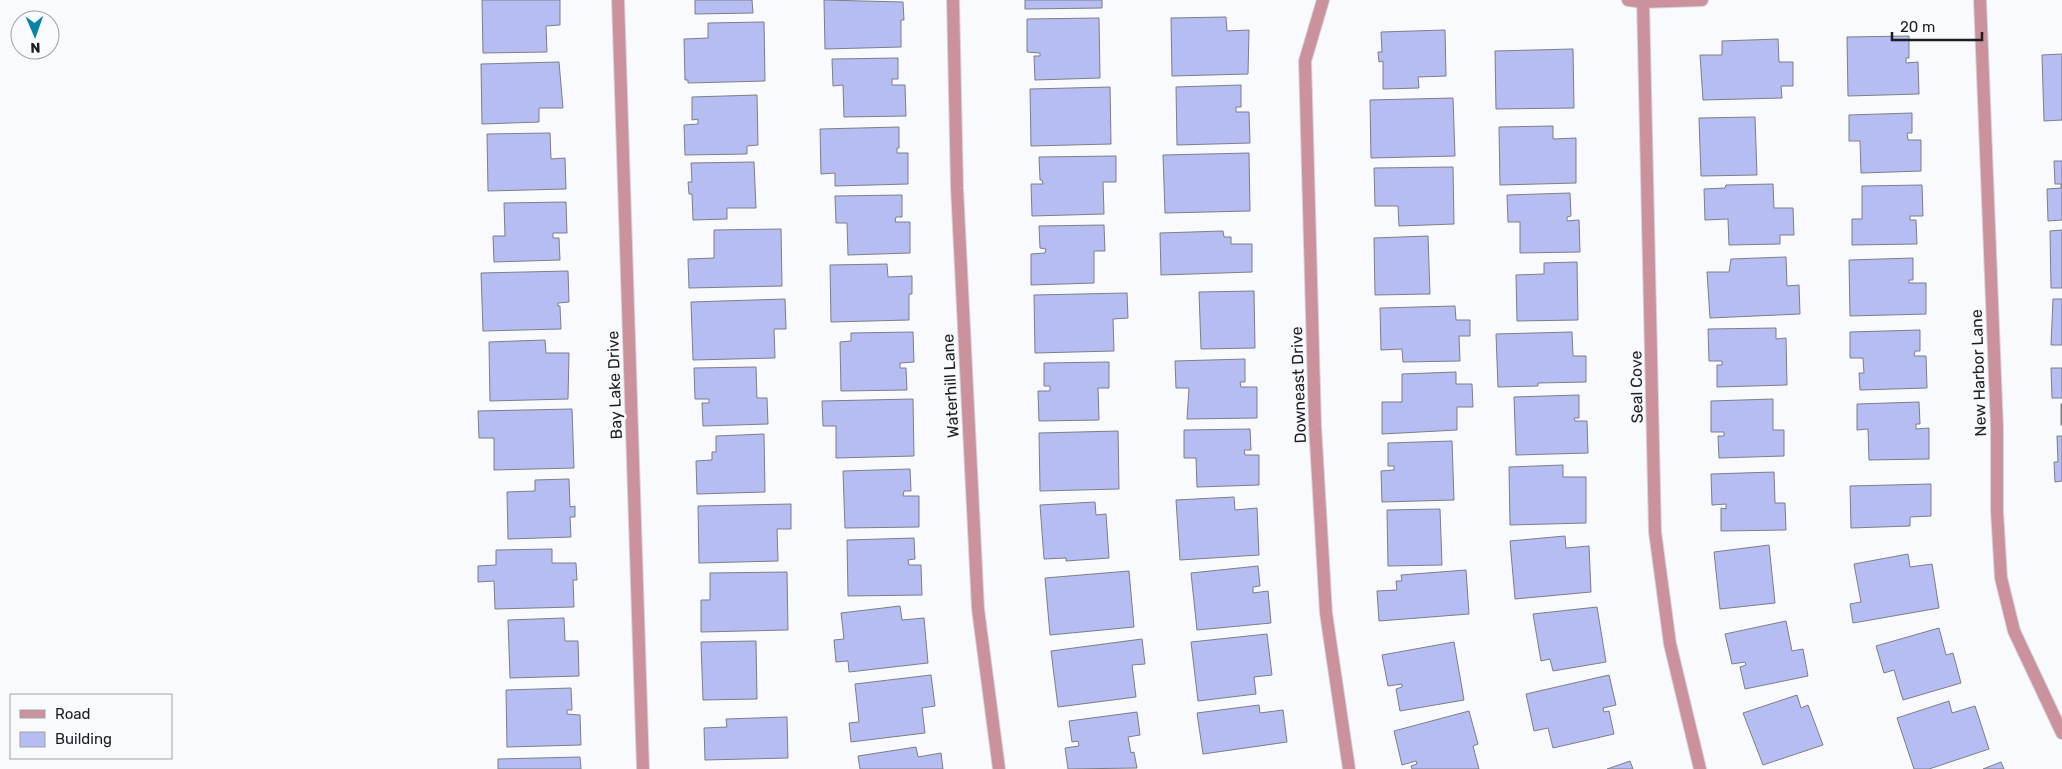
<svg xmlns="http://www.w3.org/2000/svg" width="2062" height="769" font-family="Rubik,sans-serif">
  <style>
    .building { fill: #b6bdf3; stroke: #7c7e87 }
    .lines { fill: none; stroke-linecap: round; stroke-linejoin: round }
    .street-casing { stroke: #d6d7da; stroke-width: 14 }
    .street { stroke: #cb929d; stroke-width: 12 }
    .labels { text-anchor: middle; stroke-width: 5; stroke-linejoin: round; paint-order: stroke }
    .street-label { font-size: 16px; fill: #1c1d20; stroke: #f9fafe }
  </style>
  <rect width="100%" height="100%" fill="#f9fafe"/>
  <g class="building">
    <polygon points="482,0 560,0 560,25 546,26 547,52 483,53"/>
    <polygon points="695,0 752,0 753,13 695,14"/>
    <polygon points="824,0 903,2 904,20 901,20 901,47 825,49"/>
    <polygon points="1025,0 1102,0 1102,8 1025,9"/>
    <polygon points="1226,17 1227,31 1249,30 1248,74 1172,76 1171,18"/>
    <polygon points="1099,18 1100,78 1035,80 1034,56 1040,56 1040,53 1027,52 1027,19"/>
    <polygon points="764,22 765,81 688,83 688,80 685,80 684,39 708,38 708,23"/>
    <polygon points="1445,30 1446,76 1418,77 1419,88 1383,89 1383,61 1379,62 1378,52 1382,52 1381,32"/>
    <polygon points="1909,36 1909,58 1906,58 1906,63 1918,62 1919,94 1848,96 1847,37"/>
    <polygon points="1778,39 1779,62 1793,62 1793,86 1781,86 1782,98 1703,100 1700,55 1722,55 1722,41"/>
    <polygon points="1573,49 1574,108 1496,109 1495,51"/>
    <polygon points="2062,54 2062,120 2044,121 2042,55"/>
    <polygon points="898,58 898,79 892,79 892,85 905,85 906,116 844,117 843,85 833,86 832,59"/>
    <polygon points="559,62 563,108 539,108 539,122 482,124 481,64"/>
    <polygon points="1241,85 1241,107 1236,107 1236,112 1249,112 1250,143 1177,145 1176,87"/>
    <polygon points="1110,87 1111,144 1031,146 1030,89"/>
    <polygon points="757,95 758,145 747,146 747,154 685,155 684,125 698,124 698,119 692,120 692,97"/>
    <polygon points="1453,98 1455,156 1371,158 1370,100"/>
    <polygon points="1912,113 1912,133 1907,133 1908,140 1921,140 1921,171 1861,173 1860,141 1849,141 1849,115"/>
    <polygon points="1755,117 1757,175 1701,176 1699,118"/>
    <polygon points="1553,126 1553,139 1576,138 1576,183 1500,185 1499,127"/>
    <polygon points="899,127 899,148 897,148 897,153 908,153 908,184 835,186 835,173 821,174 820,129"/>
    <polygon points="550,133 551,159 565,158 566,189 488,191 487,134"/>
    <polygon points="1249,153 1250,211 1165,213 1163,155"/>
    <polygon points="1116,156 1116,182 1103,182 1104,214 1032,216 1031,184 1043,184 1042,180 1040,180 1039,157"/>
    <polygon points="2054,161 2062,161 2062,220 2048,221 2047,189 2061,188 2061,184 2055,184"/>
    <polygon points="754,162 756,208 727,208 727,219 693,220 692,194 689,194 688,182 692,182 691,163"/>
    <polygon points="1453,167 1454,224 1399,226 1398,206 1375,206 1374,168"/>
    <polygon points="1773,184 1774,208 1793,208 1794,235 1780,235 1780,244 1729,245 1728,219 1705,220 1704,189 1725,188 1726,185"/>
    <polygon points="1922,185 1923,216 1910,216 1910,220 1916,220 1917,244 1852,245 1852,219 1862,219 1862,186"/>
    <polygon points="1570,193 1571,216 1567,217 1567,221 1579,220 1580,252 1520,253 1520,222 1508,222 1507,195"/>
    <polygon points="902,195 902,217 896,217 895,222 910,222 910,253 848,255 847,223 836,223 835,196"/>
    <polygon points="566,202 567,233 553,233 553,238 559,238 560,260 494,262 493,236 505,236 504,203"/>
    <polygon points="1104,225 1105,251 1094,251 1094,283 1031,285 1031,254 1045,253 1046,249 1040,248 1039,226"/>
    <polygon points="781,229 782,286 689,288 688,259 714,258 714,230"/>
    <polygon points="2062,230 2062,288 2051,288 2050,231"/>
    <polygon points="1223,231 1224,237 1231,237 1231,244 1252,244 1252,272 1161,275 1160,233"/>
    <polygon points="1428,236 1430,294 1375,295 1374,238"/>
    <polygon points="1786,257 1787,286 1799,285 1800,314 1710,318 1707,272 1729,272 1731,259"/>
    <polygon points="1913,258 1913,280 1909,280 1909,283 1926,283 1926,314 1850,316 1849,260"/>
    <polygon points="1577,262 1578,320 1517,321 1516,275 1544,274 1544,263"/>
    <polygon points="887,264 888,277 912,276 912,294 909,294 909,320 831,322 830,265"/>
    <polygon points="568,271 569,302 558,303 558,306 560,306 561,329 483,331 481,273"/>
    <polygon points="1254,291 1255,348 1201,349 1199,292"/>
    <polygon points="1127,293 1128,318 1113,319 1114,351 1035,353 1034,295"/>
    <polygon points="785,299 786,329 774,329 775,358 693,360 691,302"/>
    <polygon points="2053,299 2062,299 2062,345 2051,345"/>
    <polygon points="1455,306 1456,320 1470,320 1470,336 1459,336 1460,361 1403,362 1402,349 1381,350 1380,308"/>
    <polygon points="1776,328 1776,339 1786,338 1787,385 1717,387 1717,365 1722,365 1722,361 1709,361 1708,329"/>
    <polygon points="1920,330 1920,351 1915,351 1914,356 1926,356 1927,388 1860,390 1859,373 1864,373 1863,358 1850,358 1850,332"/>
    <polygon points="913,332 914,362 900,363 900,368 906,368 907,390 841,391 840,342 851,341 851,333"/>
    <polygon points="1572,332 1573,356 1586,356 1586,382 1538,383 1538,386 1498,387 1496,334"/>
    <polygon points="545,340 546,353 569,353 568,399 490,401 489,342"/>
    <polygon points="1245,359 1245,382 1240,382 1241,387 1257,387 1257,418 1187,419 1189,388 1176,388 1175,361"/>
    <polygon points="1109,362 1109,388 1098,388 1099,420 1039,421 1038,391 1050,391 1050,386 1044,386 1044,363"/>
    <polygon points="756,367 757,398 767,398 768,424 703,426 702,403 709,403 709,399 695,399 694,368"/>
    <polygon points="2051,368 2062,368 2062,398 2052,398"/>
    <polygon points="1456,372 1456,384 1472,384 1473,407 1457,407 1457,430 1382,434 1382,402 1402,402 1402,374"/>
    <polygon points="1579,395 1579,418 1574,418 1575,421 1587,421 1588,453 1516,455 1514,397"/>
    <polygon points="913,399 914,456 836,458 836,426 823,426 822,401"/>
    <polygon points="1773,399 1773,430 1784,430 1784,456 1719,458 1718,436 1724,436 1724,432 1711,432 1711,401"/>
    <polygon points="1919,402 1920,424 1916,424 1916,429 1929,428 1929,459 1869,460 1868,429 1857,430 1857,404"/>
    <rect x="2061" y="404" width="1" height="21"/>
    <polygon points="572,409 574,468 494,470 494,438 479,438 478,411"/>
    <polygon points="1250,429 1251,450 1244,450 1245,455 1259,455 1259,485 1197,487 1196,458 1184,458 1184,430"/>
    <polygon points="1118,431 1119,489 1040,491 1039,433"/>
    <polygon points="764,434 765,492 697,494 696,461 712,460 712,452 716,452 716,436"/>
    <polygon points="2057,436 2062,436 2062,481 2055,482 2054,462 2058,462"/>
    <polygon points="1452,441 1454,500 1382,502 1381,471 1394,470 1394,466 1388,466 1388,443"/>
    <polygon points="1563,465 1563,477 1586,477 1586,523 1510,525 1509,467"/>
    <polygon points="910,469 911,491 904,491 903,496 919,496 919,527 845,528 843,471"/>
    <polygon points="1774,472 1775,503 1785,503 1786,530 1721,531 1721,508 1726,509 1726,504 1712,505 1711,474"/>
    <polygon points="569,479 570,507 575,506 575,517 570,517 571,537 508,539 507,492 535,491 535,480"/>
    <polygon points="1931,484 1931,516 1910,517 1910,526 1851,528 1850,486"/>
    <polygon points="1234,497 1235,510 1257,508 1259,555 1180,560 1176,500"/>
    <polygon points="1095,502 1096,515 1106,514 1109,558 1066,561 1066,558 1044,559 1040,505"/>
    <polygon points="791,504 791,529 777,529 778,561 699,563 698,506"/>
    <polygon points="1440,509 1442,565 1388,566 1387,510"/>
    <polygon points="1565,536 1566,548 1589,546 1591,592 1515,599 1510,541"/>
    <polygon points="914,538 915,559 908,560 909,565 921,565 922,595 848,596 847,540"/>
    <polygon points="1769,545 1775,603 1720,609 1714,552"/>
    <polygon points="552,549 552,563 576,563 577,580 573,580 574,607 495,609 494,581 478,582 478,566 496,565 496,550"/>
    <polygon points="1908,554 1910,567 1932,564 1939,608 1853,623 1850,604 1861,602 1854,564"/>
    <polygon points="1258,566 1260,586 1253,587 1253,593 1268,591 1271,623 1197,630 1191,573"/>
    <polygon points="1466,570 1469,614 1379,621 1377,591 1397,590 1396,581 1402,581 1401,575"/>
    <polygon points="1129,571 1134,627 1050,635 1045,578"/>
    <polygon points="787,572 788,630 701,632 701,600 710,600 710,573"/>
    <polygon points="900,606 902,620 924,618 928,663 849,672 848,661 836,662 834,640 844,639 841,613"/>
    <polygon points="1597,607 1606,662 1553,671 1550,659 1541,661 1533,614"/>
    <polygon points="564,618 565,641 578,641 579,676 510,678 508,620"/>
    <polygon points="1786,621 1792,651 1803,649 1808,676 1745,689 1740,667 1746,665 1745,662 1732,664 1725,634"/>
    <polygon points="1939,628 1946,655 1953,653 1961,683 1903,700 1894,670 1884,673 1876,646"/>
    <polygon points="1267,634 1272,675 1254,677 1256,694 1198,701 1191,642"/>
    <polygon points="1142,639 1145,664 1132,665 1136,697 1058,707 1051,651"/>
    <polygon points="756,641 757,699 703,700 701,642"/>
    <polygon points="1454,642 1464,700 1400,711 1396,689 1402,687 1402,684 1388,686 1382,655"/>
    <polygon points="931,675 935,706 922,708 925,733 851,742 849,723 859,722 855,684"/>
    <polygon points="1609,675 1616,705 1603,708 1604,712 1609,711 1614,734 1553,748 1548,728 1534,731 1526,694"/>
    <polygon points="571,688 572,710 567,710 567,714 580,715 581,745 507,747 506,690"/>
    <polygon points="1797,695 1801,708 1808,705 1823,745 1763,765 1743,713"/>
    <polygon points="1949,701 1952,713 1975,706 1989,749 1929,769 1914,769 1897,718"/>
    <polygon points="1259,705 1260,713 1283,710 1287,742 1203,754 1197,713"/>
    <polygon points="1469,711 1478,744 1473,746 1479,769 1412,769 1411,766 1417,764 1416,761 1402,765 1394,731"/>
    <polygon points="1137,712 1140,735 1128,737 1131,753 1134,752 1137,768 1068,769 1065,748 1079,746 1078,741 1072,742 1069,721"/>
    <polygon points="787,717 788,758 705,760 704,728 727,727 726,719"/>
    <polygon points="916,747 918,757 941,753 943,769 860,769 858,756"/>
    <polygon points="580,757 581,769 498,769 498,759"/>
    <polygon points="1630,761 1633,769 1607,769"/>
    <polygon points="2001,762 2004,769 1983,769"/>
  </g>
  <g class="lines">
    <defs>
      <g id="street">
        <polyline points="618,0 643,769"/>
        <polyline points="953,0 957,188 978,609 999,769"/>
        <polyline points="1323,0 1305,61 1315,425 1326,613 1349,769"/>
        <polyline points="1628,0 1643,2 1702,0"/>
        <polyline points="1643,0 1655,532 1670,644 1700,769"/>
        <polyline points="1980,0 1997,428 1997,511 2001,578 2014,631 2062,733"/>
      </g>
    </defs>
    <use href="#street" class="street-casing"/>
    <use href="#street" class="street"/>
  </g>
  <g class="labels">
    <g class="street-label">
      <text transform="translate(1978 373) rotate(-92)" y="6">New Harbor Lane</text>
      <text transform="translate(614 385) rotate(-92)" y="6">Bay Lake Drive</text>
      <text transform="translate(1298 385) rotate(-92)" y="6">Downeast Drive</text>
      <text transform="translate(950 386) rotate(-93)" y="6">Waterhill Lane</text>
      <text transform="translate(1636 387) rotate(-91)" y="6">Seal Cove</text>
    </g>
  </g>
  <rect x="10" y="694" width="162" height="65" fill="#f9fafe" stroke="#a1a2a5"/>
  <rect x="20" y="710" width="25" height="8" fill="#cb929d" stroke="#a1a2a5"/>
  <text x="55" y="719" font-size="15" fill="#1c1d20">Road</text>
  <rect x="20" y="732" width="25" height="15" fill="#b6bdf3" stroke="#a1a2a5"/>
  <text x="55" y="744" font-size="15" fill="#1c1d20">Building</text>
  <g transform="translate(35 35) rotate(178)"><circle r="24" fill="#f9fafe" stroke="#a1a2a5"/>
  <path d="M0-4L9 19L0 12L-9 19Z" fill="#0883a8"/>
  <text y="-8" font-size="14" font-weight="bold" text-anchor="middle" fill="#1c1d20">N</text>
  </g>
  <path d="M1892 32v8h90v-8" fill="none" stroke="#1c1d20" stroke-width="2.5"/>
  <text x="1900" y="32" font-size="15" fill="#1c1d20" stroke="#f9fafe" stroke-width="4" paint-order="stroke">20 m</text>
</svg>
